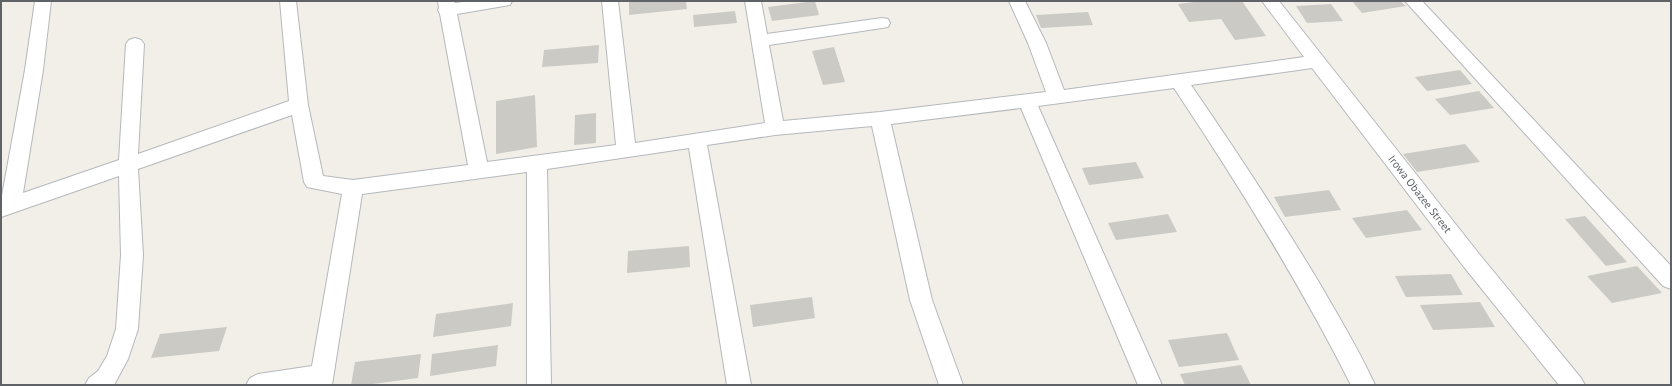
<svg xmlns="http://www.w3.org/2000/svg" width="1672" height="386" font-family="'PT Sans',sans-serif">
  <style>
    .building { fill: #cccac5 }
    .lines { fill: none; stroke-linecap: round; stroke-linejoin: round }
    .minor-casing { stroke: #b5b8bc; stroke-width: 2 }
    .minor { fill: #fff; fill-rule: evenodd }
    .labels { text-anchor: middle; stroke-width: 4; stroke-linejoin: round; paint-order: stroke }
    .street-label { font-size: 11px; fill: #5f6368; stroke: #fff }
  </style>
  <rect width="100%" height="100%" fill="#f1efe8"/>
  <g class="building">
    <polygon points="629,1 686,1 687,9 629,15"/>
    <polygon points="815,1 819,15 772,21 768,7"/>
    <polygon points="1202,1 1242,1 1266,36 1235,40 1221,19 1189,22 1178,4"/>
    <polygon points="1352,1 1400,1 1406,6 1362,13"/>
    <polygon points="1331,4 1343,21 1307,23 1296,6"/>
    <polygon points="735,11 737,23 694,27 693,15"/>
    <polygon points="1088,12 1093,25 1041,28 1036,15"/>
    <polygon points="599,45 598,63 542,67 544,50"/>
    <polygon points="834,47 845,82 823,85 812,51"/>
    <polygon points="1460,70 1472,84 1427,91 1415,77"/>
    <polygon points="1479,91 1494,108 1450,115 1435,99"/>
    <polygon points="535,95 537,147 496,154 496,101"/>
    <polygon points="596,113 596,143 574,145 575,115"/>
    <polygon points="1465,144 1480,162 1417,172 1403,154"/>
    <polygon points="1136,162 1144,178 1089,185 1082,168"/>
    <polygon points="1329,190 1341,210 1285,217 1274,197"/>
    <polygon points="1407,210 1422,230 1366,238 1352,218"/>
    <polygon points="1168,214 1177,232 1116,240 1108,223"/>
    <polygon points="1585,216 1627,262 1606,266 1565,219"/>
    <polygon points="689,246 690,267 627,273 628,251"/>
    <polygon points="1637,266 1662,293 1612,303 1587,276"/>
    <polygon points="1451,274 1463,295 1406,297 1395,276"/>
    <polygon points="812,297 815,318 753,327 750,305"/>
    <polygon points="1480,302 1495,327 1433,330 1420,305"/>
    <polygon points="513,303 511,326 433,337 436,314"/>
    <polygon points="227,327 219,351 151,358 160,334"/>
    <polygon points="1227,333 1239,360 1179,367 1168,340"/>
    <polygon points="498,345 496,366 430,376 432,354"/>
    <polygon points="421,354 418,378 365,385 351,385 355,362"/>
    <polygon points="1241,365 1251,385 1185,385 1180,374"/>
  </g>
  <g class="lines">
    <defs>
      <g id="minor">
        <path d="M35,1H51L43,70L23,193L119,160L126,44L129,40L135,38L141,40L144,44L138,154L289,101L280,1H296L308,105L323,176L353,180L468,165L440,14L438,10L439,8L438,1H454L455,3L470,1H512L510,5L504,6L457,14L487,162L616,145L602,1H618L635,143L765,123L745,1H761L767,34L882,18L888,19L890,23L888,27L882,28L769,45L783,121L880,112L1046,92L1028,43L1009,1H1025L1046,43L1064,90L1304,57L1262,1H1279L1480,255L1581,378L1585,385H1559L1464,267L1312,68L1191,85C1236,150 1279,216 1320,284C1339,317 1359,350 1375,385H1351C1299,282 1238,184 1174,88L1038,106L1162,385H1138L1021,108L891,124L932,300L963,385H939L910,300L872,126L775,135L707,145L751,385H727L689,148L547,169L551,385H527V172L362,194L332,385H246L250,378L258,374L312,366L342,194L307,187L304,182L292,115L138,169L143,255L138,329L128,359L114,385H85L89,378L98,371L107,356L116,329L121,255L119,176L1,217V201L25,70Z"/>
        <polygon points="1405,1 1422,1 1671,266 1671,289 1663,286"/>
      </g>
    </defs>
    <use href="#minor" class="minor-casing"/>
    <use href="#minor" class="minor"/>
  </g>
  <g class="labels">
    <g class="street-label">
      <text transform="translate(1420 194) rotate(52)" y="4">Irowa Obazee Street</text>
    </g>
  </g>
  <rect width="1672" height="386" fill="none" stroke="#5f6368" stroke-width="4"/>
</svg>
